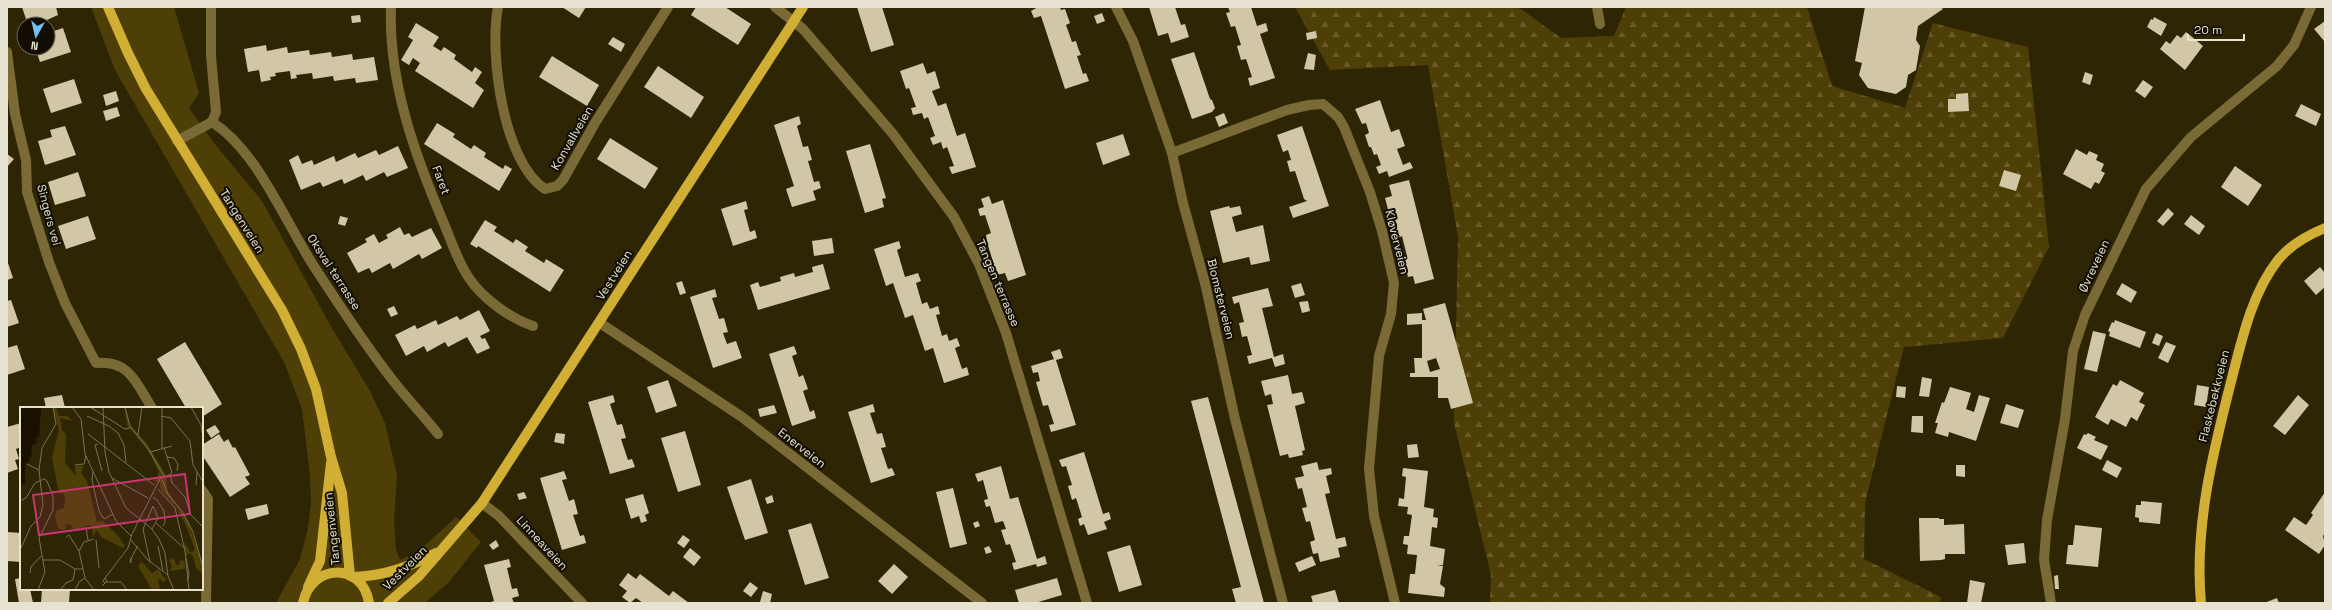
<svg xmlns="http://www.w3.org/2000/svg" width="2332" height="610" font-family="'Space Grotesk',sans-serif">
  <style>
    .grass { fill: #4e3f06 }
    .forest { fill: url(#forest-firs) }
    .building { fill: #d2c7a4; fill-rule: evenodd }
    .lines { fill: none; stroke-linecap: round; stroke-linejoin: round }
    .minor { stroke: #7a6a36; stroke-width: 10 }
    .major { stroke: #d0af34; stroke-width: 10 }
    .labels { text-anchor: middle; stroke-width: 4; stroke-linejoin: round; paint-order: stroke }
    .street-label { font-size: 12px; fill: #e8e3d1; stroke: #120e03 }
    .inset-road { fill: none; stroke: #787157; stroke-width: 1 }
    .view { fill: #c8366d; fill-opacity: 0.15; stroke: #c8366d; stroke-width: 2 }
    .inset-edge { fill: none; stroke: #e8e3d1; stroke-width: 2 }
  </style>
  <defs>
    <pattern id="forest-firs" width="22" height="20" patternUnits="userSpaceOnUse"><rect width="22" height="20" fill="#4e3f06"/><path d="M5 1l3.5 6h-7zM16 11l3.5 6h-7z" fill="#685b29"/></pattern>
  </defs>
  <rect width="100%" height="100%" fill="#2e2505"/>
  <polygon class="grass" points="91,7 174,7 199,93 189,108 214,143 262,201 333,330 370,391 385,423 397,475 394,522 396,550 400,560 421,549 456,517 481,542 449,582 425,603 276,603 300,559 308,528 311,503 310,476 302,409 284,362 115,70"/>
  <polygon class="forest" points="1295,7 1518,7 1561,38 1614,36 1626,7 1807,7 1832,86 1905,108 1933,23 2028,47 2049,247 2003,338 1904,347 1865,503 1864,559 1941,597 1940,603 1490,603 1491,575 1454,423 1458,237 1428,65 1330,70"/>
  <g class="building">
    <polygon points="22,7 56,7 58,15 38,24 31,24 29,18 26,19"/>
    <polygon points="562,7 586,7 579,18"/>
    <polygon points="696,7 725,7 751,24 738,45 691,15"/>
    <polygon points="857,7 882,7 894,45 871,52"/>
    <polygon points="1038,7 1060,7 1061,10 1065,9 1070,23 1066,25 1072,42 1076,41 1078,48 1081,55 1077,56 1083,74 1086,73 1089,81 1065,89 1041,16 1034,18 1031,11"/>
    <polygon points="1149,7 1175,7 1181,25 1185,24 1189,37 1171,43 1168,33 1158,36"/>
    <polygon points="1228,7 1251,7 1257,26 1266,23 1268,31 1260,34 1275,78 1250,86 1248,78 1252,77 1246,59 1241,60 1237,46 1241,45 1235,26 1231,27 1226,13 1230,12"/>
    <polygon points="1865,7 1941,7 1943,9 1918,26 1916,40 1920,46 1916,70 1908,75 1906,87 1896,94 1868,88 1859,75 1862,63 1855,61"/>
    <polygon points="1102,13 1105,21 1097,24 1094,16"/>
    <polygon points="360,15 361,22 352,23 351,16"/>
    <polygon points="2154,17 2167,24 2161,36 2147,27 2151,19 2153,20"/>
    <polygon points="2325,21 2325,42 2314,29"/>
    <polygon points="416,23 439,37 433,46 441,51 444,47 456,55 454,59 472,72 475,67 482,72 475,83 484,90 473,108 415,71 420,63 413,58 409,65 401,60 413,40 408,37"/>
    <polygon points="63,28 71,52 40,62 35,48 48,48 48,33"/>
    <polygon points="1316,31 1317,38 1307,40 1306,33"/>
    <polygon points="2186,32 2203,46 2185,70 2160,49 2166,41 2170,44 2177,35 2181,38"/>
    <polygon points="613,37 625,44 621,52 608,44"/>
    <polygon points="266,45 267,51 287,47 288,53 309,50 310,55 331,52 332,57 352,54 353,60 374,57 378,80 356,83 355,78 334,81 333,76 313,79 312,73 296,75 297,78 291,79 290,71 275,73 276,76 270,77 271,80 261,82 259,70 248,72 244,49"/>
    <polygon points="1194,52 1210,99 1212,100 1215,108 1212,112 1192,119 1171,59"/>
    <polygon points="1308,53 1316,55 1314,70 1304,69"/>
    <polygon points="552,56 599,85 587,106 539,77"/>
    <polygon points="923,63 927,74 935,71 940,88 932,91 938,106 946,103 957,136 965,133 976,167 952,174 949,167 954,166 947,147 943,149 941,142 933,145 930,138 935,136 928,117 924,119 922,113 913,115 911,108 916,107 909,88 906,89 900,71"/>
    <polygon points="658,66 704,97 691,118 644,87"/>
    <polygon points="2085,72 2093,75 2090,85 2082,82"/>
    <polygon points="74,79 82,103 51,113 43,89"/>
    <polygon points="2143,80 2153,87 2145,98 2135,91"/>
    <polygon points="116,91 119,101 106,106 103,95"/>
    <polygon points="1968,93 1969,111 1948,112 1948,99 1956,99 1956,94"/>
    <polygon points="1380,100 1391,132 1399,129 1405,146 1397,149 1403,165 1410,162 1413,168 1389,177 1387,171 1379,174 1376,167 1381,165 1377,154 1374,155 1371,147 1369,147 1365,135 1369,133 1366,123 1362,124 1355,109"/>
    <polygon points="2301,104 2321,114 2316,126 2295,116"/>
    <polygon points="117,107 120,116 106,121 103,111"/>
    <polygon points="1224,113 1228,123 1219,127 1215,117"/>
    <polygon points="799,116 801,124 797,126 803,147 808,146 812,160 808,161 814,182 819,181 821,188 813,191 816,200 792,207 786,189 794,186 774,125"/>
    <polygon points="437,123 455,134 453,137 471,149 474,145 486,153 484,157 503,169 505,165 512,169 499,191 424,144"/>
    <polygon points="65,126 76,155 45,165 38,141 52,137 50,130"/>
    <polygon points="1302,126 1329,206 1293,218 1289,207 1307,201 1304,199 1295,171 1290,172 1287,161 1291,160 1288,150 1283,152 1277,135"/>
    <polygon points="1123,134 1130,155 1103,165 1096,143"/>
    <polygon points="610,138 658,168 645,189 597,159"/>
    <polygon points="870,144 886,198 882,199 884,207 865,213 846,151"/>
    <polygon points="398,146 408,168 387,177 384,172 366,181 363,175 344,184 342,179 323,187 320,182 301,190 289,160 298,155 302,164 312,160 314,165 334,156 336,162 355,153 358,158 376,150 379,155"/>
    <polygon points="2076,149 2087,155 2089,151 2098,155 2096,160 2104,164 2101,171 2105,173 2099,184 2095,182 2091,189 2063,174"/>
    <polygon points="7,154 14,159 7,167"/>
    <polygon points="2235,166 2262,185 2248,206 2221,187"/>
    <polygon points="2004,170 2021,175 2016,191 1999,186"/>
    <polygon points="78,172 86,196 55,205 48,182"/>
    <polygon points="1409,180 1434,279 1415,284 1413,276 1408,277 1403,257 1407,256 1402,236 1398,238 1396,231 1394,232 1385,198 1392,196 1389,185"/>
    <polygon points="989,196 992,204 1003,200 1026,275 1008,281 1005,273 997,275 987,242 986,235 991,233 985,215 980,216 978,209 984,207 981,199"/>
    <polygon points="746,201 748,209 744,210 750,232 755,230 757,238 733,246 721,209"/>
    <polygon points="1229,206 1230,208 1240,206 1242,214 1232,217 1236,232 1263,225 1270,261 1251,265 1249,257 1223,263 1210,211"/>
    <polygon points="2168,208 2174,214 2163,226 2157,221"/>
    <polygon points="2191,215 2205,226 2199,235 2184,224"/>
    <polygon points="88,216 96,239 66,249 58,226"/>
    <polygon points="340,216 348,218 345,226 338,224"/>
    <polygon points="485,220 497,227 494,231 513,243 516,239 528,247 525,251 544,263 546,259 564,270 550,292 478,246 477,248 470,244"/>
    <polygon points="400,227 404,235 409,233 412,237 431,228 442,248 422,259 419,254 393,269 390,263 372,273 369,268 358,273 347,253 367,242 365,239 374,234 379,243 388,238 386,235"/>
    <polygon points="832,238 834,253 814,256 812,241"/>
    <polygon points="899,241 901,248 897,250 905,277 918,273 921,281 916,283 922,304 927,302 930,309 938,306 940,314 936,315 942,336 947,334 949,341 957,338 960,346 955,348 962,369 967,367 969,375 944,383 933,348 925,351 913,315 905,318 893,283 886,286 874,249"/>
    <polygon points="7,260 13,278 7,280"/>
    <polygon points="823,264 830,289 758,310 750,285 758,282 760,287 781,281 780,277 794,273 795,277 813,272 812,267"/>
    <polygon points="2320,267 2325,273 2325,287 2316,295 2304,281"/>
    <polygon points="682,281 686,293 680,295 676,283"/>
    <polygon points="1301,283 1305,295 1295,298 1291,286"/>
    <polygon points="2122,283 2137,292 2131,303 2116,294"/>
    <polygon points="1268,288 1273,306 1262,308 1274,357 1283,354 1285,364 1275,367 1272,358 1249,364 1247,356 1252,355 1247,336 1242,337 1239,323 1244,322 1239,302 1234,304 1232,297"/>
    <polygon points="715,289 717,297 712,298 719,319 724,318 728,332 723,333 727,344 736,341 742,358 713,368 690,297"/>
    <polygon points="11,300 19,323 7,327 7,301"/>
    <polygon points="1308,301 1310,311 1302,313 1299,302"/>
    <path d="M1445,303L1473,403L1451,409L1448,398H1438V377H1410V373H1415L1414,358H1422V324L1407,325V314L1422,313V320H1426L1423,309ZM1436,358L1440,369L1430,372L1427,361Z"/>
    <polygon points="394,306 398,314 391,317 387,309"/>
    <polygon points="479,310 490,331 480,336 482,339 485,338 490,348 477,354 467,337 448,347 445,342 427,352 424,346 406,356 395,335 415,325 417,329 436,320 438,325 457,316 460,320"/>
    <polygon points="2115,320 2146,332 2140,348 2109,336 2110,332 2108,331 2112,322 2114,323"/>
    <polygon points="2093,331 2106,334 2097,372 2084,369"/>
    <polygon points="2156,333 2163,336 2159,346 2152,343"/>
    <polygon points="185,342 222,404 202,417 202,408 186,408 157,359"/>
    <polygon points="2166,342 2176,346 2168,363 2158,358"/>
    <polygon points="17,345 25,369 7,375 7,348"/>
    <polygon points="794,346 797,354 792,356 799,377 803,375 808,389 803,391 810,412 814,410 816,418 792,426 769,354"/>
    <polygon points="1060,349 1063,358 1056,360 1076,425 1051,432 1049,425 1054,424 1048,405 1043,406 1036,382 1040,381 1038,372 1033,373 1031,366 1054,359 1051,352"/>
    <polygon points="1288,375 1292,394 1302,392 1305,403 1295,406 1305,450 1302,451 1303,455 1289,458 1288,454 1280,456 1267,405 1273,404 1271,394 1265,396 1261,381"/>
    <polygon points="1922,377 1932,379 1929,397 1919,396"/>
    <polygon points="668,380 677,406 656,413 647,387"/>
    <polygon points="2120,380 2144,393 2139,402 2145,405 2137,421 2131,417 2126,427 2111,419 2108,425 2095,417 2113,384 2117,386"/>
    <polygon points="2197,385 2209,387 2206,407 2194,405"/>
    <polygon points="1897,386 1906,387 1905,398 1896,397"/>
    <polygon points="1950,387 1971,393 1966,409 1974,412 1979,395 1990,398 1976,441 1949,432 1948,437 1935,433 1938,423 1935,423 1942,402 1944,403"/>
    <polygon points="62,395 65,408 46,408 44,398"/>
    <polygon points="613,395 615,402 610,404 617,425 622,424 626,438 621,439 628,460 632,459 635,467 610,474 588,402"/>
    <polygon points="2298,395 2309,405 2285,435 2273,426"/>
    <polygon points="1208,397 1264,603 1236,603 1232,589 1241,587 1191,401"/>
    <polygon points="873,404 875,412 870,413 877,434 882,433 886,447 881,448 888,469 892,468 895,475 871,483 848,412"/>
    <polygon points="2006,404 2024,410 2018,428 2000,423"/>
    <polygon points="774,405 777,413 760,417 758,409"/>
    <polygon points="1912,416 1923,416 1923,433 1911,432"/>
    <polygon points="21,423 21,441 19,441 21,447 16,449 19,459 15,460 18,469 7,473 7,427"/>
    <polygon points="215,425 220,432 211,438 206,430"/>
    <polygon points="685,431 701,485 678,492 661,438"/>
    <polygon points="556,433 565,434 564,444 554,442"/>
    <polygon points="2088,433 2096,437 2094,440 2108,446 2101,460 2077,448 2084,434 2086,435"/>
    <polygon points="219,434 224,442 228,439 233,448 235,447 250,475 245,477 250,484 230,497 202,455 202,445"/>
    <polygon points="1417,444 1419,457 1408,458 1407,445"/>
    <polygon points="1084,452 1103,514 1109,512 1111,519 1104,522 1107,529 1088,535 1084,524 1080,526 1078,519 1082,517 1076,498 1072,500 1068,486 1072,485 1066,466 1062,467 1059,460"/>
    <polygon points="2107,460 2122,468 2117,478 2102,470"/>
    <polygon points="1317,462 1319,470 1331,468 1332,474 1326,476 1330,493 1325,494 1336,539 1345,537 1347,546 1338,548 1340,557 1320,562 1318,553 1313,554 1310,542 1315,540 1310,521 1306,522 1302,508 1307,507 1302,488 1298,489 1295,478 1304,476 1301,466"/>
    <polygon points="1956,465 1965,465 1965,477 1956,476"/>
    <polygon points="1001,466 1010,499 1018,497 1037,559 1045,556 1047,564 1037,567 1036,564 1014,570 1012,563 1016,562 1010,544 1006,545 1001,530 1006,529 1003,521 995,523 990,506 986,507 984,500 988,499 983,480 978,482 975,474"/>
    <polygon points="1403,468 1428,471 1424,507 1434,509 1433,517 1438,518 1437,528 1432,527 1430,546 1445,549 1443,565 1437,565 1443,566 1440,584 1445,588 1444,597 1408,593 1410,574 1415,574 1417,555 1407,554 1408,545 1403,544 1404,536 1409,536 1412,515 1407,514 1408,507 1398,506 1399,498 1404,499 1406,477 1402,476"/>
    <polygon points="564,471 567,479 562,480 569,501 574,499 578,514 573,515 580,536 584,535 586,543 562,550 540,478"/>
    <polygon points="751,479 768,533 745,540 727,487"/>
    <polygon points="953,488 967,544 950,548 936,492"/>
    <polygon points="524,492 527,498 519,500 517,494"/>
    <polygon points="2325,492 2325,533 2323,536 2325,545 2319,554 2285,530 2294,517 2306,525 2313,515 2311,513"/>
    <polygon points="643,494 649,513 645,515 647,521 641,523 639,516 631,519 625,499"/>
    <polygon points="772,495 774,502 767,504 765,498"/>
    <polygon points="2141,501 2162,503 2160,524 2139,522 2139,518 2135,517 2136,505 2141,505"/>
    <polygon points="267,504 269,514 248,520 245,509"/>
    <polygon points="1919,518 1939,518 1939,519 1944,519 1944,525 1964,524 1965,554 1945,554 1945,559 1941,560 1920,561"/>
    <polygon points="978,521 980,526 975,528 973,523"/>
    <polygon points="811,523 829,578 805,585 788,530"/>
    <polygon points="2075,525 2102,528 2098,567 2066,564 2068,545 2073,545"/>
    <polygon points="7,532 21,533 21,562 7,561"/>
    <polygon points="683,535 690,540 684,548 677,543"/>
    <polygon points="496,540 499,546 493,550 489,545"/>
    <polygon points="2024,543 2026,563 2008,565 2005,545"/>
    <polygon points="1130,545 1142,585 1119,592 1107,552"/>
    <polygon points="989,546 992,552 986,554 984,548"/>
    <polygon points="690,548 701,557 694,566 683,557"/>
    <polygon points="1312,556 1316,565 1299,572 1295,563"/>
    <polygon points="509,559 511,567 507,568 512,589 517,588 519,596 512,598 514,603 488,603 494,601 484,565"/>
    <polygon points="894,564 908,577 892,594 878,581"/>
    <polygon points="628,573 636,579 640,574 669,596 673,591 689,603 643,603 636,598 630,603 622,597 627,591 619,585"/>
    <polygon points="2058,575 2059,589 2055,589 2054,576"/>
    <polygon points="21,578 21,589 30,589 33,603 19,603 15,579"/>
    <polygon points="1057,578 1062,595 1035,603 1019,603 1015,590"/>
    <polygon points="1970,580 1985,583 1981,603 1967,603"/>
    <polygon points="750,582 758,588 751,597 743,591"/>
    <polygon points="42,589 70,589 69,603 41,603"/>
    <polygon points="1335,590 1339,603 1313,603 1311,596"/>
    <polygon points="763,591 772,594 770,603 760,602"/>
    <polygon points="2277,598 2279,603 2264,603"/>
  </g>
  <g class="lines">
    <g class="minor">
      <path d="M391,7C388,82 416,158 445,226C452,243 458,262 469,278C483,299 510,318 533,326"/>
      <path d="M498,7C489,53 503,162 545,189L557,186L563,180L595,123L668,7"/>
      <polyline points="775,7 803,29 893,134 954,217 979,264 1006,333 1087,603"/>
      <polyline points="1116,7 1133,41 1172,153 1183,203 1205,283 1235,419 1283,603"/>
      <polyline points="1597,7 1600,24"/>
      <path d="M7,52L15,114L26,160L27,192L49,262L65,303L96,363C130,360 136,383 152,408"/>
      <path d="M212,122C259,152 286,225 317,271C342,309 367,348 395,383C409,401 424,416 438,434"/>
      <polyline points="177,141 212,122 216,112 211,56 211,7"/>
      <polyline points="1172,153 1287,110 1309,105 1323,104 1338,117 1344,127 1370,192 1382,231 1394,283 1391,314 1379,356 1369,469 1374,516 1395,603"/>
      <polyline points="600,323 742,417 982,603"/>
      <polyline points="202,490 208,499 206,603"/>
      <polyline points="482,503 499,516 582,603"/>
      <polyline points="2051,603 2044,560 2047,520 2065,419 2073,351 2085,315 2146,189 2191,137 2277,66 2294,45 2311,7"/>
    </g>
    <g class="major">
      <polyline points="108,7 128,53 146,89 282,310 301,349 316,389 331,457 342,493 350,576"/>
      <path d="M353,577C384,576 409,567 436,553"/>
      <polyline points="308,587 320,561 331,463"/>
      <path d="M303,603C311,563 363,562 369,603"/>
      <polyline points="388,603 419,576 482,503 803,7"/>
      <path d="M2201,603C2194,527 2213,452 2232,378C2242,339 2252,293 2278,260C2290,245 2308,235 2325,228"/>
    </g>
  </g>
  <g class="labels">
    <g class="street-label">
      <text transform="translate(572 138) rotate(-60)" y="4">Konvallveien</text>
      <text transform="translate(441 180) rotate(69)" y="4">Faret</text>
      <text transform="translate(49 215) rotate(75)" y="4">Singers vei</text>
      <text transform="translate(242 221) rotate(58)" y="4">Tangenveien</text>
      <text transform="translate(1397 242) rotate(76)" y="4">Kløverveien</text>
      <text transform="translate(2094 266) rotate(-65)" y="4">Øvreveien</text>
      <text transform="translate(334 272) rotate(57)" y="4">Oksval terrasse</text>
      <text transform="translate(614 275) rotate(-58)" y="4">Vestveien</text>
      <text transform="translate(998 283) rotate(67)" y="4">Tangen terrasse</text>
      <text transform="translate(1221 299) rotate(76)" y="4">Blomsterveien</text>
      <text transform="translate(2214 396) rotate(-76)" y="4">Flaskebekkveien</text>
      <text transform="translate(802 448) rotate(38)" y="4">Enerveien</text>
      <text transform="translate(332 529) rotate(-96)" y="4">Tangenveien</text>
      <text transform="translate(542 543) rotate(47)" y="4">Linneaveien</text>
      <text transform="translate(405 568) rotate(-45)" y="4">Vestveien</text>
    </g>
  </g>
  <g transform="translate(20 407)">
    <rect width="183" height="183" fill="#2e2505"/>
    <path d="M104,0L110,18L127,37L146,68L147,83L168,114L183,158V170L181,165L176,161L173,149L169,146L166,149L164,134L170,145L174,144V140L166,119L157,101L141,83L139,74L134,76L139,65L129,45L107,18ZM154,151L156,158L160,157L159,154L163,153L165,155V162L149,164L152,161L149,153Z" fill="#4e3f06"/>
    <path d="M33,0H36L39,9H47L53,14L40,11L42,23L46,27L45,56L56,69L55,59H64L61,66L67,74L77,115L83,114L98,129L105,139L103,141L81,130L77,123L73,130L72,120L69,118L54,124L51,118L46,117L45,123L38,122L35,109L37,103L44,101L45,91L44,87L39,86L32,51L39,23ZM122,155L132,166L139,162L144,171H147L144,175L140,172L138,173L140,183H132L118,159Z" fill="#4e3f06"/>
    <path d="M0,0H21L19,30L14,31L17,32L16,37L12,38L11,51L10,49L9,55L5,56V76L1,78V85Z" fill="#181100"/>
    <path class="inset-road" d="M52,0L61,12L65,47L96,114L111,129M70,0L105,22L110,21M83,0L85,45L89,65L106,101L131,121L139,132L145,146L148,169L154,183M105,0L110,19L127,40L144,69M142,0V41M171,0L181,18L183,30M67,9L89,19L98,26L104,38L106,55M141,9L151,11L170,34L173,58L183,75M68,27L134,78M118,28L122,0M78,37L75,38L82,64M144,40L152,66L145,70M130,45L152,39M147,50L154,51L158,57L157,64M55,58L64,57L66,49M19,63L22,41L36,17L33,0M73,64L72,73L79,104L84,112L93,107M150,68L152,76L165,90L171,108L183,120M92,71L128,91M142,72L148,87L162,104L173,125L183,160M176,78L177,65M138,82L155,101L165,144L169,183M133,90L137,93L144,104L145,115L143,119M0,94L6,91L15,76L24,72L27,74L33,89V103L19,131L25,165L18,183M136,116L164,141M66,120L68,133M46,130L49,128L59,144M74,132L64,135L59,144L65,171L74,183M110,132L128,153L148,168M76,133L79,161M138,139L143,164M0,143L11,119L20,110L23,98L19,63L7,57M111,151V156L110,154L116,142L118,139M166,151L169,168L167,174M23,153H40L55,162H63M130,155L123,122L133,99L138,111L132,122M10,166L11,160L21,149M85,171L108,141L112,127L141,70M86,175H101L107,183M82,179L87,174L85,171L83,174L85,176M40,183L46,176L53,173L55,162M55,183L59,175L65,171"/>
    <path class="view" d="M165,67L170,107L19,128L13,88Z"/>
    <rect width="183" height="183" class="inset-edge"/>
  </g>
  <rect width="2332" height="610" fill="none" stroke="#e8e3d1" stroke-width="16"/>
  <g transform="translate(36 36) rotate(188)"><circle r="19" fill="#120e03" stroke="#686355"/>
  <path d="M0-3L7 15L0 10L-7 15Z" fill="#77bff7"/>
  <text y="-6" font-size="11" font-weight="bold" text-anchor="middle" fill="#e8e3d1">N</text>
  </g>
  <path d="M2188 34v6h56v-6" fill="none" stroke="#e8e3d1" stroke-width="2"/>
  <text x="2194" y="34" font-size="12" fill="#e8e3d1" stroke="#120e03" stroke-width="3" paint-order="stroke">20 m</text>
</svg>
